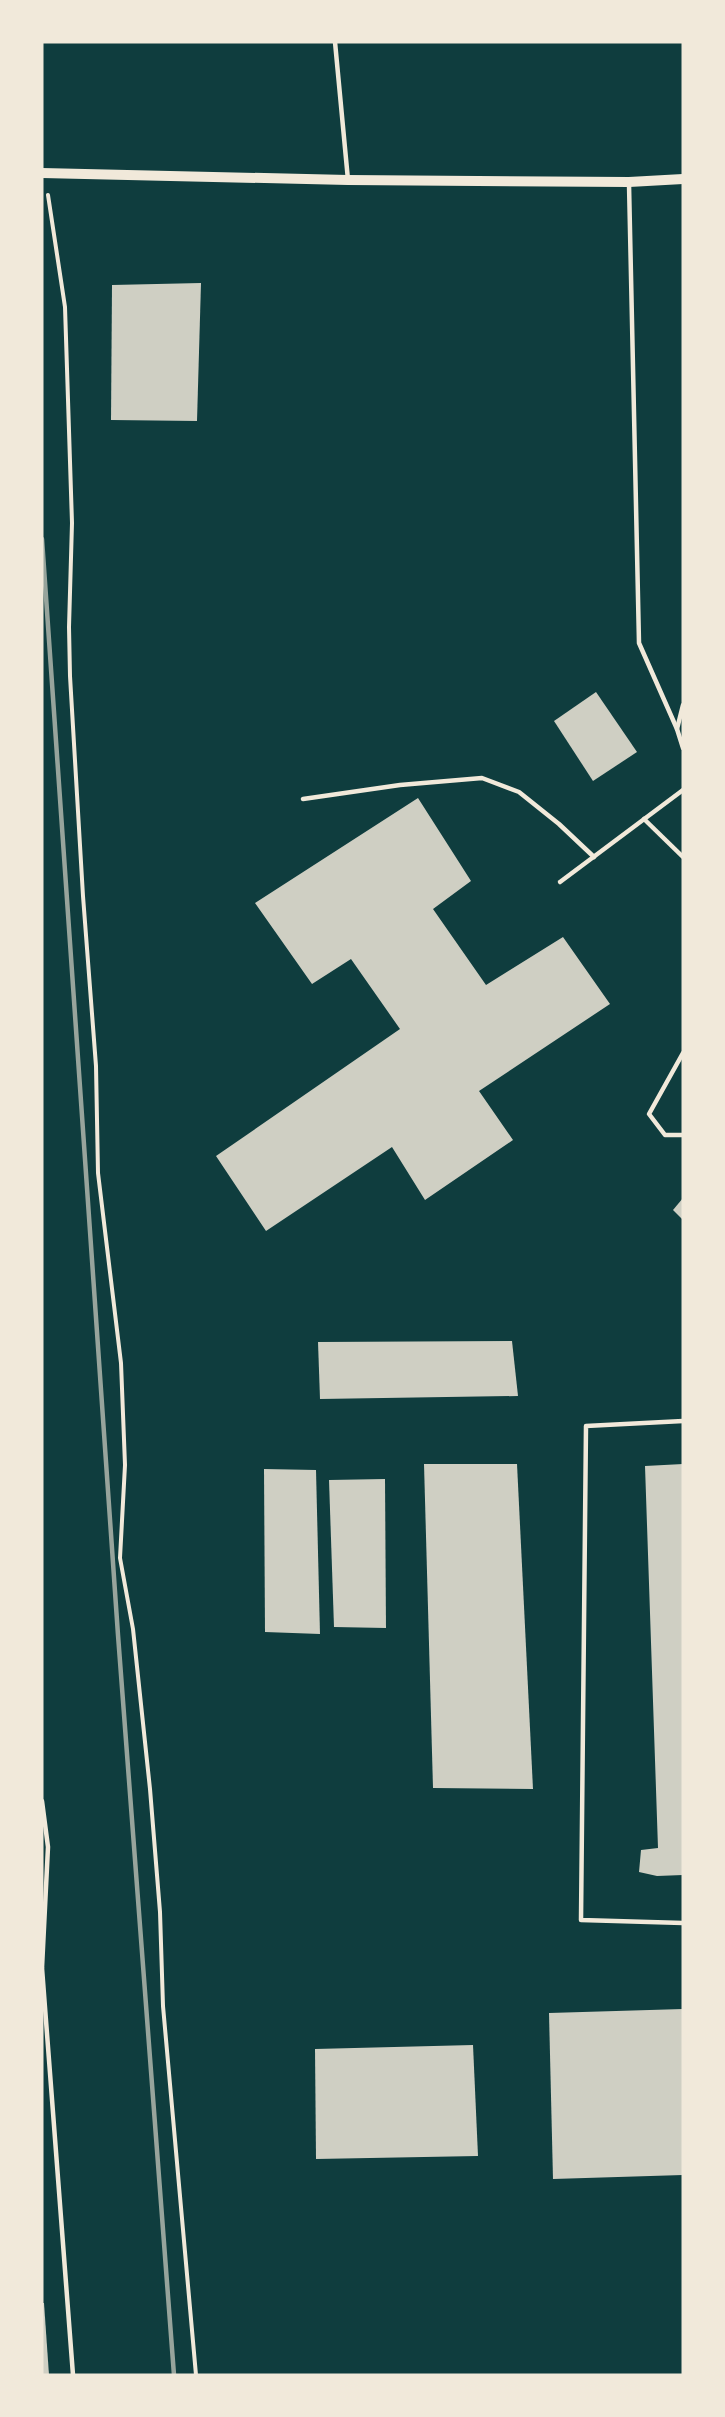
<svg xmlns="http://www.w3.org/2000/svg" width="725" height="2417" font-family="'Crimson Pro',serif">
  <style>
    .building { fill: #cfcfc3 }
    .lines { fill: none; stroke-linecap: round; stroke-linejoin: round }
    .path { stroke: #f1e9da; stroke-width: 4 }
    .service { stroke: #f1e9da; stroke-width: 4.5 }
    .tertiary { stroke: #f1e9da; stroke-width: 10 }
    .rail { stroke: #97a49c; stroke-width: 4.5 }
  </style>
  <rect width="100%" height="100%" fill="#0f3d3e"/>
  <g class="building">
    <polygon points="201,283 197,421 111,420 112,285"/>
    <polygon points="596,692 637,752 593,781 554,721"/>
    <polygon points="418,798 471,881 433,909 486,985 563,937 610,1004 479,1091 513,1140 425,1200 392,1147 266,1231 216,1156 400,1029 351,959 312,984 255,903"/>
    <polygon points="683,1198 683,1220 673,1210"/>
    <polygon points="512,1341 518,1396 320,1399 318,1342"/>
    <polygon points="424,1464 517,1464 533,1789 433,1788"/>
    <polygon points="683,1464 683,1875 657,1876 639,1872 641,1850 658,1848 645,1466"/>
    <polygon points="264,1469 316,1470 320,1634 265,1632"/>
    <polygon points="385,1479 386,1628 334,1627 329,1480"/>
    <polygon points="683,2009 683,2175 553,2179 549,2013"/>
    <polygon points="473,2045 478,2156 316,2159 315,2049"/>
    <polygon points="42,2303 44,2303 49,2375 42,2375"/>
  </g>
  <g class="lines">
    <polyline class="path" points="48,195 65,307 72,523 69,627 70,676 83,896 96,1066 98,1173 121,1363 125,1465 120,1558 133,1629 150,1789 160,1912 163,2006 196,2375"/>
    <g class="service">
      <polyline points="335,42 348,180"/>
      <polyline points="629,184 639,643 677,729 683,748"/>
      <polyline points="677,729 683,705"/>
      <polyline points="303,799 400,785 482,778 519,792 559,824 594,857"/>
      <polyline points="644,819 683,857"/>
      <polyline points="560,882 683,790"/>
      <polyline points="683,1053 649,1114 665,1135 683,1135"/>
      <polyline points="683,1421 586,1426 581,1920 683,1923"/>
      <polyline points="42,1801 48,1847 42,1968"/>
      <polyline points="42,1968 73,2375"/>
    </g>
    <polyline class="tertiary" points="42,173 348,180 629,182 683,179"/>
    <polyline class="rail" points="42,539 118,1635 174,2375"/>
  </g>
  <rect width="725" height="2417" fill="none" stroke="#f1e9da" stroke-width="87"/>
</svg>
